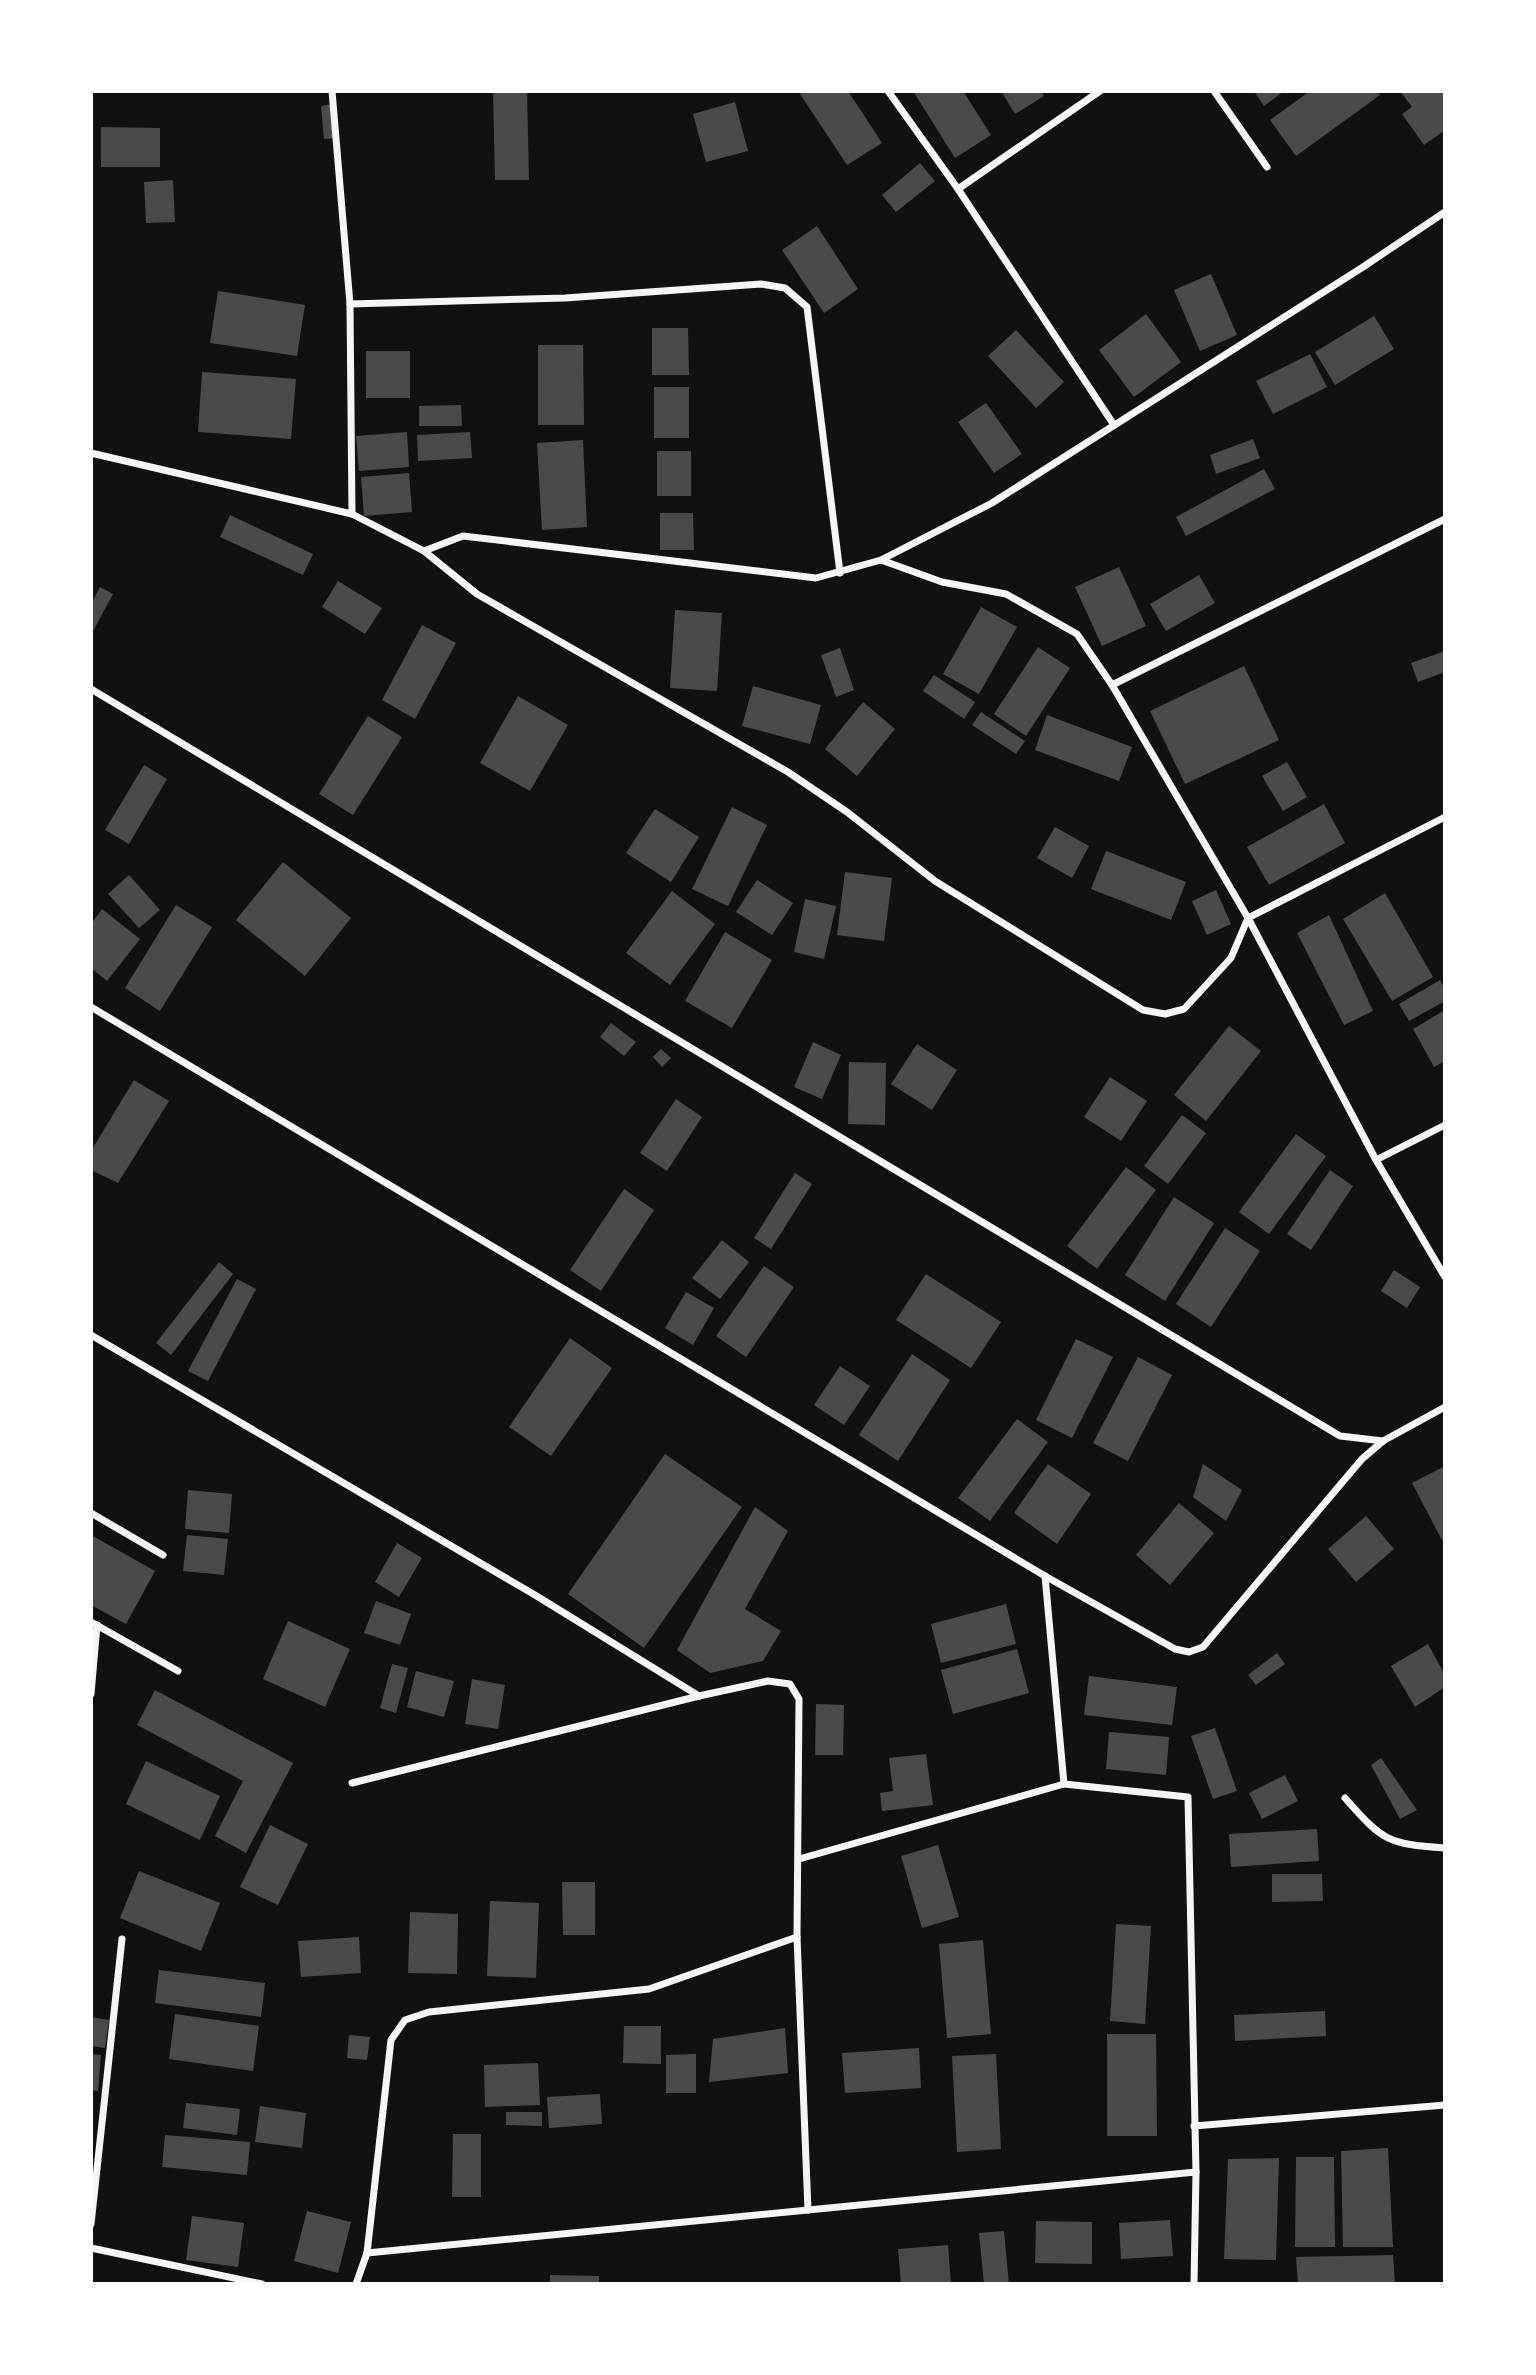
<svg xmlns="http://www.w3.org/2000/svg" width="1536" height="2375" font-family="Jost,sans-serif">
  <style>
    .building { fill: #4a4a4a }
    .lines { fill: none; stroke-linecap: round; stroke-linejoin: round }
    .minor { stroke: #f5f5f5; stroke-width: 7 }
  </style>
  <rect width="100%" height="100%" fill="#111"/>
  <g class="building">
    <polygon points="493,91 527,91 529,180 495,180"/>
    <polygon points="805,91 848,91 882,143 847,165 800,94"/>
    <polygon points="913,91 963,91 991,135 955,158"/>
    <polygon points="1001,91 1041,91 1044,96 1015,114"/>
    <polygon points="1254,91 1284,91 1264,106"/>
    <polygon points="1310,91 1377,91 1380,95 1296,156 1270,120"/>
    <polygon points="1400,91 1445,91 1445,130 1424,145 1402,114 1412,107"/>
    <polygon points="735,102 748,151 706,162 693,114"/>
    <polygon points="332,104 335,138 324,139 321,106"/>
    <polygon points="101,127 160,128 160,167 101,167"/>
    <polygon points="920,163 935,181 896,212 882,195"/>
    <polygon points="173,180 175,222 146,223 144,182"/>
    <polygon points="817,226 858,289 824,313 782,250"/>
    <polygon points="1211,274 1237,335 1200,351 1174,290"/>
    <polygon points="218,291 305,305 297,356 210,343"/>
    <polygon points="1146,314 1181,362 1134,397 1099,350"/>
    <polygon points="1374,316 1394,349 1335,385 1315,352"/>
    <polygon points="652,328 688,328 689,375 652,375"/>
    <polygon points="1016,330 1064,382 1036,408 988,356"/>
    <polygon points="538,345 583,345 584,425 538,425"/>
    <rect x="366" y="351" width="44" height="47"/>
    <polygon points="1310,354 1327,387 1273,414 1256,381"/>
    <polygon points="202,372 296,379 291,439 198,432"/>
    <rect x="654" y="387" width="35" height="51"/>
    <polygon points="986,403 1022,454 994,473 958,422"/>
    <polygon points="461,405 462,426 419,426 419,406"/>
    <polygon points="407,432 409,467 359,471 356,436"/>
    <polygon points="470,432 472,458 418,461 417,435"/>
    <polygon points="1253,439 1260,458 1216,474 1210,455"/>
    <polygon points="583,440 587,527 542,530 537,443"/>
    <rect x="657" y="451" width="34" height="45"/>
    <polygon points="1264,469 1275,489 1186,536 1176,517"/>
    <polygon points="409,473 412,512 364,516 361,477"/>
    <polygon points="660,513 693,513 694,550 660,550"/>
    <polygon points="230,515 313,554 303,575 220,537"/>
    <polygon points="1119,567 1146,626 1102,646 1075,587"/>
    <polygon points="1199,575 1215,603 1166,631 1150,604"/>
    <polygon points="338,581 382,608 365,634 322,607"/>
    <polygon points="100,587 113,594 91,635 91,604"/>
    <polygon points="981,607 1017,627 979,694 943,674"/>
    <polygon points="675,610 722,613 717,691 670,688"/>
    <polygon points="422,625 456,643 415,719 382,700"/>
    <polygon points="1038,647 1070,668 1026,736 994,714"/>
    <polygon points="840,648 854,690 836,697 821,655"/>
    <polygon points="1445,651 1445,672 1418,682 1411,663"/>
    <polygon points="1244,666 1279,740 1185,784 1150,711"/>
    <polygon points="934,675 975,702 964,719 923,691"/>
    <polygon points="753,686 821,705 810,744 742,726"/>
    <polygon points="518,696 568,725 530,791 480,763"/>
    <polygon points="863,702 895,729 857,776 825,749"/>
    <polygon points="981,712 1025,741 1016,754 972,725"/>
    <polygon points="1047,715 1132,747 1119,781 1035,750"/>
    <polygon points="368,716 402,737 353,815 319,794"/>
    <polygon points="1287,762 1307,797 1283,811 1262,776"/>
    <polygon points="144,765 167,779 129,844 105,830"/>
    <polygon points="1324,804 1345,843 1269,885 1247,847"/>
    <polygon points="732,807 767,825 728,906 692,889"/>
    <polygon points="655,809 699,837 671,882 626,853"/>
    <polygon points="1055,827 1089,846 1072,878 1037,858"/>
    <polygon points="1106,851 1186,882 1171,920 1091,889"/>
    <polygon points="283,862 351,918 305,976 236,920"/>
    <polygon points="845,872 892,878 884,941 837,935"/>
    <polygon points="129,875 160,910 139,928 108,894"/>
    <polygon points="757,880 793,903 772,935 736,912"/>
    <polygon points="1216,890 1231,924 1207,935 1192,901"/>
    <polygon points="672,891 715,924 670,985 626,953"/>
    <polygon points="1385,893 1433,977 1392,1001 1343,919"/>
    <polygon points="805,899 836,906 824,959 794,952"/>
    <polygon points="176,905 212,927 160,1011 125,988"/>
    <polygon points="102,909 140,939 107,981 91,968 91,924"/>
    <polygon points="1329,915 1373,1011 1344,1025 1297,933"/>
    <polygon points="725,932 772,960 732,1028 685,1001"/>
    <polygon points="1440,980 1445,989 1445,1001 1409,1021 1399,1004"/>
    <polygon points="1445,1010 1445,1061 1434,1067 1413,1029"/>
    <polygon points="611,1023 636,1042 624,1056 600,1037"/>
    <polygon points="1229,1026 1261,1051 1206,1121 1174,1095"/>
    <polygon points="813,1042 841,1055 822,1099 794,1087"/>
    <polygon points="917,1044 957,1070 932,1110 891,1084"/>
    <polygon points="661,1049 671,1058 662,1067 653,1057"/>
    <polygon points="849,1062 886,1063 885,1125 848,1124"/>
    <polygon points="1110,1077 1147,1101 1121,1141 1084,1117"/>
    <polygon points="134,1080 169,1101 118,1183 91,1170 91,1151"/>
    <polygon points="676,1099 702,1117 667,1171 640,1153"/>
    <polygon points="1182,1115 1206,1133 1168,1184 1144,1166"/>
    <polygon points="1296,1134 1326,1156 1269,1234 1239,1212"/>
    <polygon points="1126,1167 1156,1190 1097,1269 1067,1246"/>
    <polygon points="1330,1170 1353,1186 1311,1250 1287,1234"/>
    <polygon points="795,1173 812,1184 771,1249 754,1238"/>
    <polygon points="624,1189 654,1210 601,1291 570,1270"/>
    <polygon points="1174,1197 1214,1223 1165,1301 1125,1275"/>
    <polygon points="1225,1228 1260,1251 1211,1327 1176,1304"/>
    <polygon points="722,1240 749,1262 720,1299 692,1278"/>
    <polygon points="219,1262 233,1274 171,1355 156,1343"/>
    <polygon points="764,1266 794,1287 746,1357 716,1336"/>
    <polygon points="1394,1270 1420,1287 1407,1308 1381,1291"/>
    <polygon points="926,1274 1001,1322 971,1368 896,1320"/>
    <polygon points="237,1279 256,1289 208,1381 188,1371"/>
    <polygon points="686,1292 714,1308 693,1345 665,1328"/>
    <polygon points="570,1338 612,1368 551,1456 509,1427"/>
    <polygon points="1076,1339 1113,1357 1072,1438 1036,1420"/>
    <polygon points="912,1354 950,1380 898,1461 859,1435"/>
    <polygon points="1138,1357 1172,1375 1128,1461 1093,1443"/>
    <polygon points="840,1366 870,1386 844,1425 814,1405"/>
    <polygon points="1017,1419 1048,1442 990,1521 958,1498"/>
    <polygon points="665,1454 742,1507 644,1648 568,1594"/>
    <polygon points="1048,1464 1091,1494 1057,1544 1014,1513"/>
    <polygon points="1203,1464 1242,1490 1226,1521 1193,1497"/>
    <polygon points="1445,1466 1445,1546 1412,1483"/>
    <polygon points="188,1490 232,1494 229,1533 185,1529"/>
    <polygon points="1179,1503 1214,1533 1170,1585 1136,1555"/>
    <polygon points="755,1507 788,1531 745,1609 781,1631 763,1661 710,1673 677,1650"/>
    <polygon points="1366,1516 1394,1549 1356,1582 1328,1549"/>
    <polygon points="91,1535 155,1571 126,1624 91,1605"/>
    <polygon points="187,1535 228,1539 224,1575 183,1571"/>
    <polygon points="397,1543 422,1558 399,1597 375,1582"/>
    <polygon points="376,1601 411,1614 400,1645 364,1633"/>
    <polygon points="1006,1604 1016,1644 941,1663 931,1624"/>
    <polygon points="288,1621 350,1649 325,1707 263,1679"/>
    <polygon points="1428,1644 1445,1675 1445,1687 1415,1707 1391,1666"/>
    <polygon points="1017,1649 1029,1693 953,1714 941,1670"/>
    <polygon points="1277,1653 1285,1664 1256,1685 1248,1675"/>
    <polygon points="392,1664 408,1668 396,1713 380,1708"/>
    <polygon points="416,1671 454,1681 444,1717 407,1707"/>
    <polygon points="1089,1676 1177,1687 1172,1725 1084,1715"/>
    <polygon points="472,1679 505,1685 498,1729 465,1724"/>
    <polygon points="155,1690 293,1763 246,1853 215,1836 243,1781 137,1725"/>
    <polygon points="816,1704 844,1705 843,1755 815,1755"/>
    <polygon points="1215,1728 1237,1791 1213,1799 1191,1736"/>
    <polygon points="1109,1732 1169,1737 1166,1775 1106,1769"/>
    <polygon points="926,1754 933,1805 882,1811 880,1793 893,1791 889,1758"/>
    <polygon points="1381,1758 1417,1810 1400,1819 1371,1765"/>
    <polygon points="146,1761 220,1796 200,1840 126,1804"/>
    <polygon points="1285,1775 1298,1801 1262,1819 1249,1793"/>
    <polygon points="270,1825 308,1844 278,1905 240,1887"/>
    <polygon points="1317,1829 1319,1861 1231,1867 1229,1834"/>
    <polygon points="938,1845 959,1917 922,1928 901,1856"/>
    <polygon points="139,1871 220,1903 201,1951 120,1918"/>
    <polygon points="1272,1874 1322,1874 1323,1901 1272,1902"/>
    <polygon points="562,1882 595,1882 595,1935 563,1935"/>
    <polygon points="490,1901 539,1903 536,1978 487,1976"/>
    <polygon points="410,1912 458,1914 457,1974 408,1973"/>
    <polygon points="1116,1924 1151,1926 1145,2024 1110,2021"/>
    <polygon points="359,1937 361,1973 301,1977 298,1941"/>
    <polygon points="983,1940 991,2034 947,2038 939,1944"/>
    <polygon points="159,1970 265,1983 261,2017 155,2003"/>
    <polygon points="1325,2011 1326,2036 1235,2041 1234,2015"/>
    <polygon points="175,2014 259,2026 253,2071 169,2059"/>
    <polygon points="91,2017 109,2020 105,2048 91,2046"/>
    <polygon points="624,2026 661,2026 661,2064 623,2063"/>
    <polygon points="785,2028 788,2073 709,2082 713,2039"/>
    <polygon points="1107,2034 1156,2034 1157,2136 1107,2136"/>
    <polygon points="349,2035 370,2037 367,2060 347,2058"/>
    <polygon points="919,2048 921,2088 845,2093 842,2053"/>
    <polygon points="91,2054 101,2055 98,2091 91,2090"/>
    <polygon points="696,2054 696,2093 666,2093 666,2055"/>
    <polygon points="996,2054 1001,2149 957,2152 952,2056"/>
    <polygon points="538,2063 540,2105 485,2107 484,2065"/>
    <polygon points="600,2094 602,2124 549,2128 547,2097"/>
    <polygon points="186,2103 240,2109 237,2135 183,2128"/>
    <polygon points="260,2106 306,2113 302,2148 255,2142"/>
    <polygon points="506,2112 542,2112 542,2126 506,2125"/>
    <polygon points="453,2134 481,2134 481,2197 452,2197"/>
    <polygon points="165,2135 250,2142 247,2175 162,2167"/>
    <polygon points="1388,2148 1393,2247 1343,2247 1341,2151"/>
    <polygon points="1296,2157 1334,2157 1335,2247 1295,2247"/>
    <polygon points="1279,2158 1276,2260 1224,2259 1228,2159"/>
    <polygon points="307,2211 351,2222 338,2273 294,2261"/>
    <polygon points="192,2216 244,2223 238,2267 186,2260"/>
    <polygon points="1170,2220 1173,2256 1121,2259 1119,2223"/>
    <polygon points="1036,2221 1092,2222 1092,2264 1035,2263"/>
    <polygon points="1004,2231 1009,2284 984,2284 979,2233"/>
    <polygon points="948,2245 951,2284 901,2284 898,2249"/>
    <polygon points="1393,2255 1395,2284 1298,2284 1296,2257"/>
    <polygon points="550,2275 599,2276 599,2284 550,2284"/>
  </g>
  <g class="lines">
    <g class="minor">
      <polyline points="332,91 350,304 352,514"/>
      <polyline points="888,91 958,189 1114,425"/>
      <polyline points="1214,91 1267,167"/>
      <polyline points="958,189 1100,91"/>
      <polyline points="350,304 565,298 761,284 785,288 807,307 840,573"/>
      <polyline points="91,453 352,514 424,551 477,594 788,772 847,812 935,881 1143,1010 1165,1014 1184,1009 1231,958 1248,918 1445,817"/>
      <polyline points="424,551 463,536 816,578 881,560 992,503 1363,267 1445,212"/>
      <polyline points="881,560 942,582 1006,594 1077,634 1112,685 1248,918 1376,1160 1445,1277"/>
      <polyline points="1112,685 1445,519"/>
      <polyline points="91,689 1340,1436 1383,1441"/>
      <polyline points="91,1007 1045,1576 1175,1649 1189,1652 1203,1647 1362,1459 1383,1441 1445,1407"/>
      <polyline points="1376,1160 1445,1125"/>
      <polyline points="91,1335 535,1595 699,1696"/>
      <polyline points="91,1513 163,1555"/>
      <polyline points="1045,1576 1064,1784 1188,1797 1196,2172 1194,2284"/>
      <polyline points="91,1622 178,1671"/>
      <polyline points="91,1694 97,1625"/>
      <polyline points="352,1783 699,1696 768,1681 790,1684 799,1699 797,1937 808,2210"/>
      <path d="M1345,1798C1383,1841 1387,1844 1445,1848"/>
      <polyline points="799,1859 1064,1784"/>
      <polyline points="1194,2126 1445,2105"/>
      <polyline points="91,2224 122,1939"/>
      <polyline points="91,2248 262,2284"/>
      <polyline points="367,2253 1196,2172"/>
      <polyline points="356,2284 367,2253 391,2040 405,2020 429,2012 649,1989 797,1937"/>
    </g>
  </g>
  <rect width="1536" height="2375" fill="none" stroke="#ffffff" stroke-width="186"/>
</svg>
